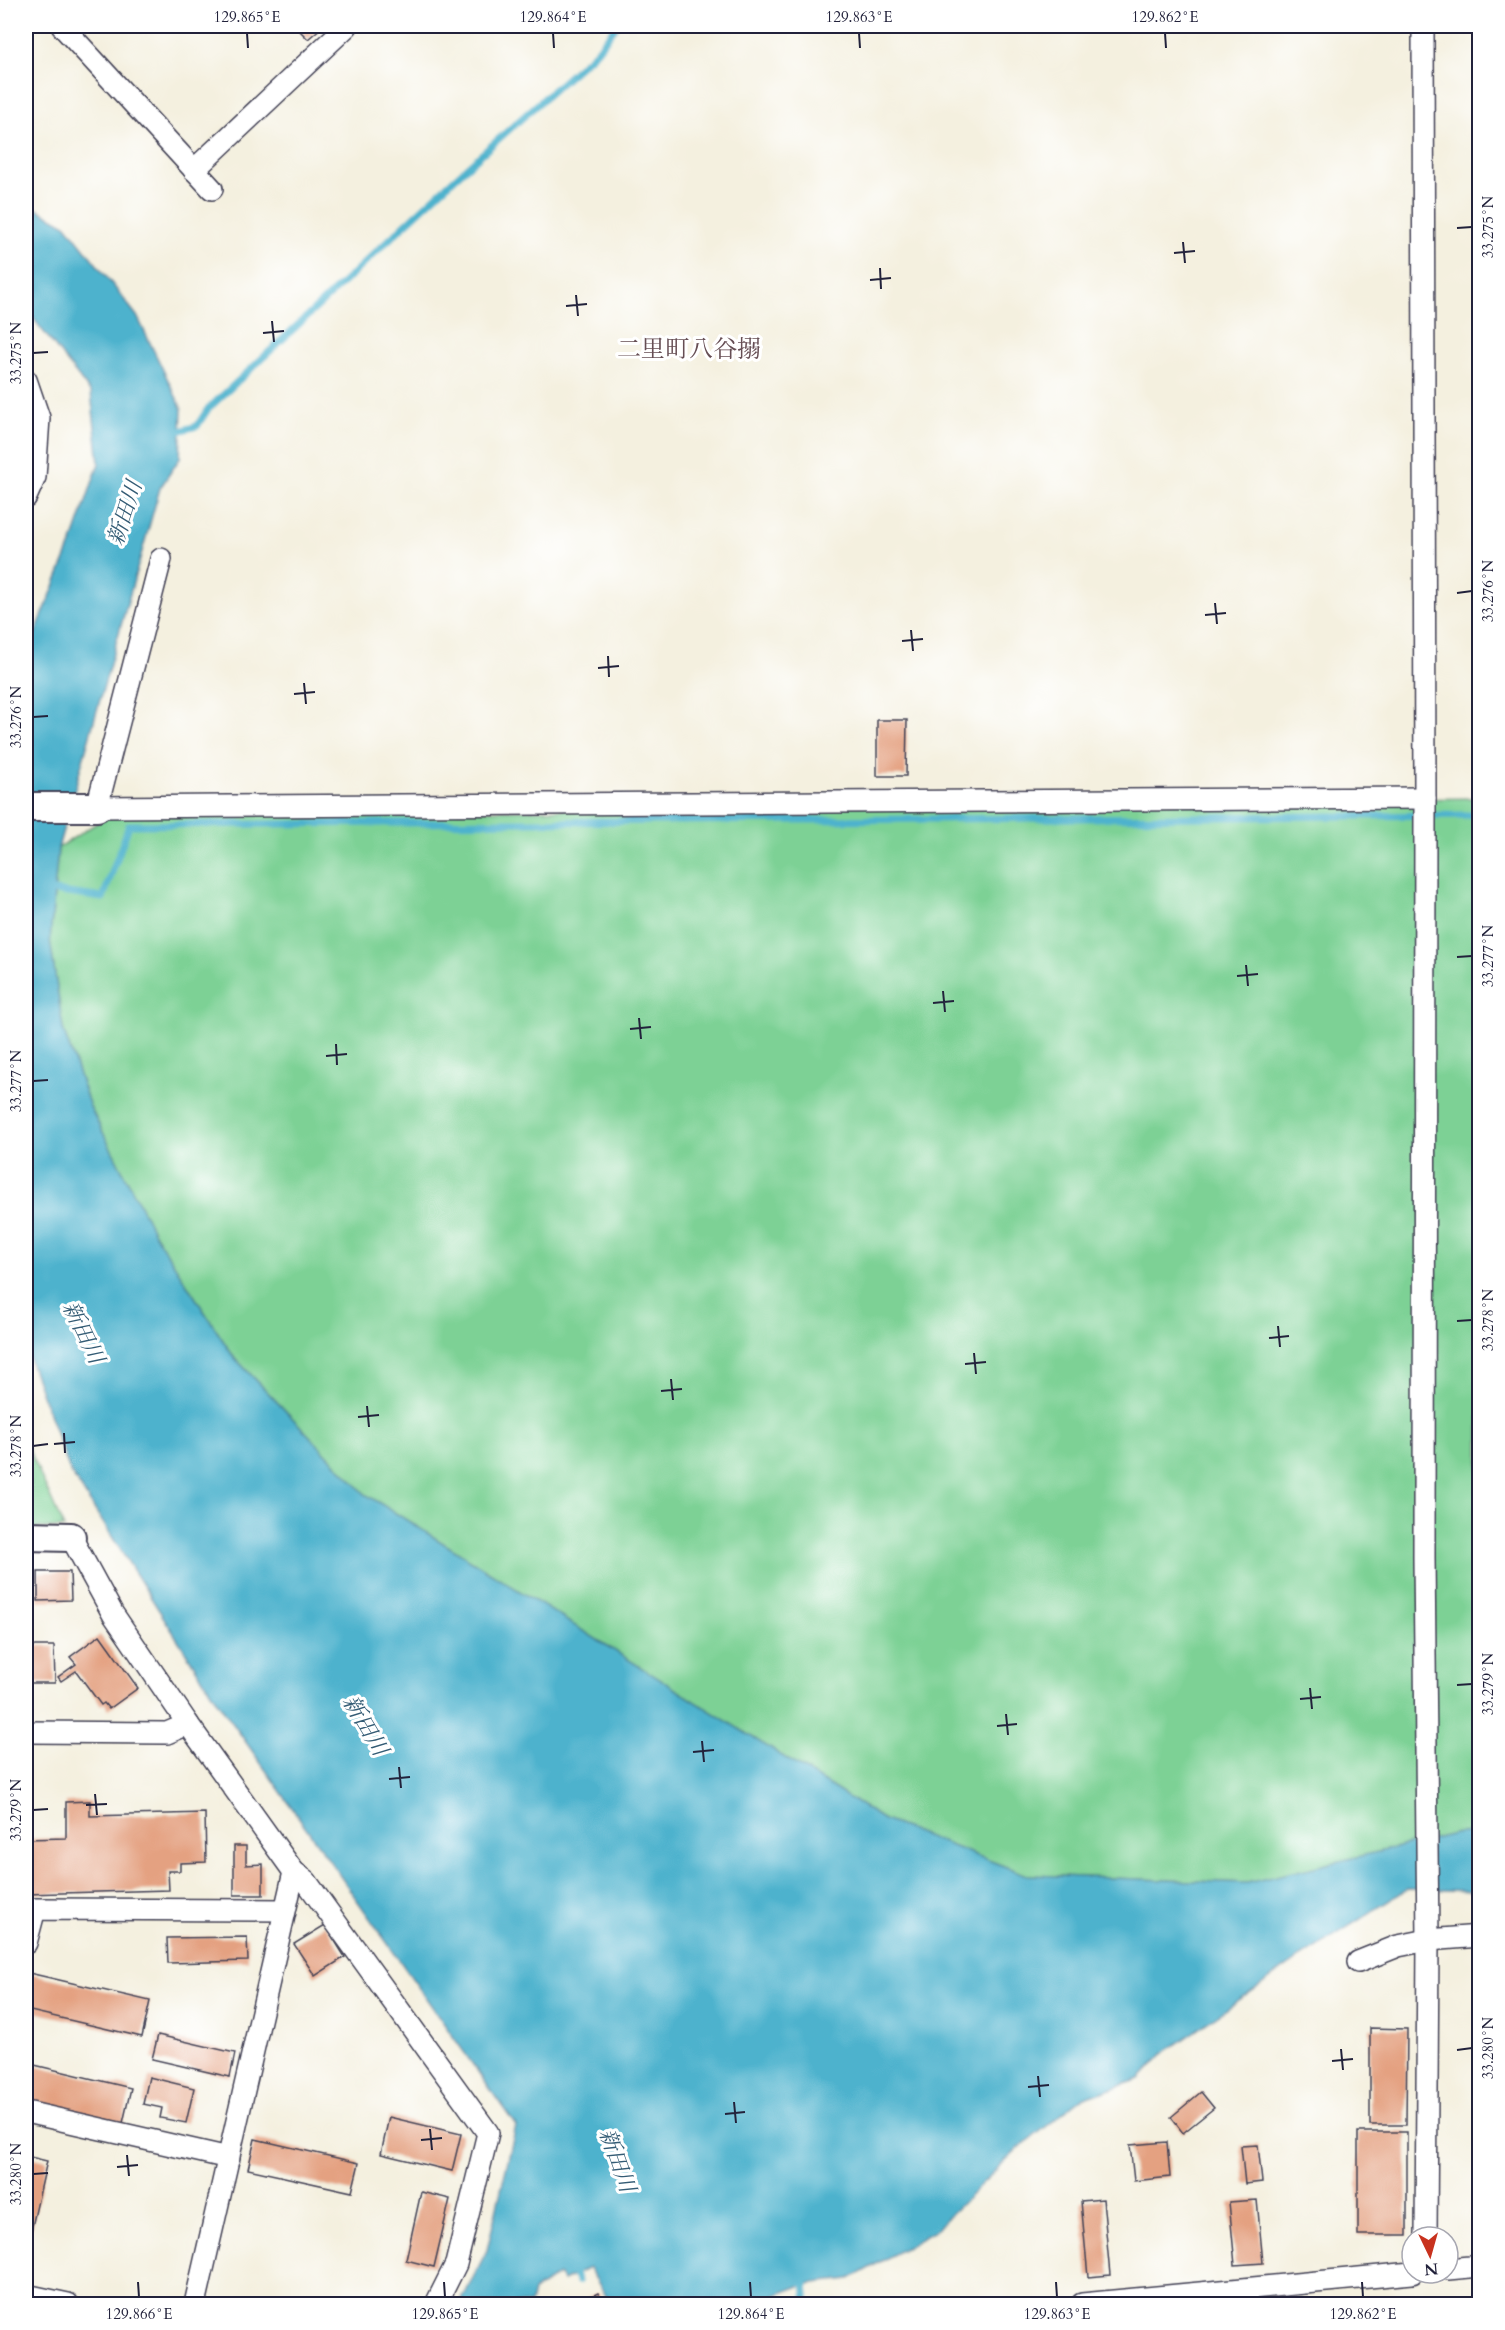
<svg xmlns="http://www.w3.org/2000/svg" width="1505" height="2330" font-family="Cardo,'Noto Serif JP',serif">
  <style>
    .green { fill: #7dd195; stroke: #507a68; stroke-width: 1.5 }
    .water { fill: #4eb2cd; stroke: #386a84; stroke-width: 1.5 }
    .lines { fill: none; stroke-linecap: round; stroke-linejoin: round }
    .stream { stroke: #4eb2cd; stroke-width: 7 }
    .building { fill: #e4a181 }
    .street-casing { stroke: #424154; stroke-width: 24 }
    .secondary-casing { stroke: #424154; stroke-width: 32 }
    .street { stroke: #fff; stroke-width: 21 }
    .secondary { stroke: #fff; stroke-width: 28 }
    .ticks { fill: none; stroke: #22223b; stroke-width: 2 }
    .labels { text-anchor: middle; stroke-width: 6; stroke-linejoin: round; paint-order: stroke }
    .water-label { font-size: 22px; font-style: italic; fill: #345c75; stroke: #fff }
    .quarter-label { font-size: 24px; fill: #664e54; stroke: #fff }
    .neatline { fill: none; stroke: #22223b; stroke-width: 2 }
    .ticks-label { font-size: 15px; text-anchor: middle; fill: #22223b }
  </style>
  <rect width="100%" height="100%" fill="#fff"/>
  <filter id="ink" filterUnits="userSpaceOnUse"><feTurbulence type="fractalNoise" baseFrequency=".0167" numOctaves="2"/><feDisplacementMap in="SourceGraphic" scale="12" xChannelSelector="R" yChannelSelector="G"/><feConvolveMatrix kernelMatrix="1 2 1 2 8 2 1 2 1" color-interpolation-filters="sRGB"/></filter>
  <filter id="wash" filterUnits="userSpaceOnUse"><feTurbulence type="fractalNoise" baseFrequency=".008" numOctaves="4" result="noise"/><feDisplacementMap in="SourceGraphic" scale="24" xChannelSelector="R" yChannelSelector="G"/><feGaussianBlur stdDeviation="1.35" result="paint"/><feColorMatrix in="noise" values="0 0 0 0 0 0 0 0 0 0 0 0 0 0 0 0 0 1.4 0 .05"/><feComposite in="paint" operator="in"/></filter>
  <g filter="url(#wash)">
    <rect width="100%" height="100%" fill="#f4f0df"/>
    <g class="green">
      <polygon points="1479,798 1479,1833 1458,1833 1248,1883 1027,1875 884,1820 365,1494 233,1356 155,1235 90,1107 63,1029 50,940 58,848 109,815"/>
      <polygon points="26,1443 64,1528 26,1528"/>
    </g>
    <polygon class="water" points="26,203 66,225 137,316 182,409 180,458 160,488 58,848 50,940 63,1029 90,1107 155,1235 233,1356 365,1494 884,1820 1027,1875 1247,1883 1458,1833 1479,1833 1479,1891 1407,1889 1301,1957 1165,2052 1140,2079 1081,2099 1013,2153 933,2232 850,2279 805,2284 752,2304 611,2304 589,2268 563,2281 558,2275 533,2291 530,2304 460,2304 487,2250 516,2126 217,1701 70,1471 26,1351 26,656 72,542 99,463 91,393 26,309"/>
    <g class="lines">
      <g class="stream">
        <polyline points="172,433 197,426 208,409 455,178 597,51 616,26"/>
        <polyline points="46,890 103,898 129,825 1480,815"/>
        <polyline points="572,2269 578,2281"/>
        <polyline points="798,2278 805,2284 807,2304"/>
      </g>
    </g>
    <g id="blocks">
      <g class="building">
        <polygon points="295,26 323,26 308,39"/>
        <polygon points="877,720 907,720 906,776 877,776"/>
        <polygon points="26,1570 29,1570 30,1604 26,1605"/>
        <polygon points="38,1572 70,1572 71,1600 38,1601"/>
        <polygon points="100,1635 138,1688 109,1709 104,1703 101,1705 76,1671 61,1681 58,1677 76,1664 70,1657"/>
        <polygon points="26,1646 54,1646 55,1683 26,1683"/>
        <polygon points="90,1801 90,1816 205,1813 206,1862 180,1863 180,1871 168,1871 169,1890 26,1894 26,1839 66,1838 66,1802"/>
        <polygon points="234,1846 246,1846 246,1865 263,1864 263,1895 234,1895"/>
        <polygon points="325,1925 345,1957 315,1976 294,1944"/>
        <polygon points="247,1937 248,1961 168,1963 167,1938"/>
        <polygon points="29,1973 150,2001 142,2037 26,2010 26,1991"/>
        <polygon points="1370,2028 1407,2029 1406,2125 1370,2125"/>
        <polygon points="158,2035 235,2053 230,2077 152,2059"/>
        <polygon points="26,2063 131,2088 123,2123 26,2101"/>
        <polygon points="149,2077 194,2088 186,2123 160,2118 162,2108 143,2104"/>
        <polygon points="1201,2092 1214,2108 1183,2133 1171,2117"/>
        <polygon points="389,2117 461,2134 452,2171 381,2154"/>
        <rect x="1358" y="2132" width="49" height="103"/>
        <polygon points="255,2139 359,2163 352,2192 248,2169"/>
        <polygon points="1167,2142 1170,2177 1134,2181 1130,2145"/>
        <polygon points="1258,2145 1262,2182 1245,2184 1241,2146"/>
        <polygon points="26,2156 47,2161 26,2253"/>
        <polygon points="421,2192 450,2199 434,2267 406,2260"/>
        <polygon points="1103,2199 1110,2275 1088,2277 1081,2201"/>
        <polygon points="1257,2200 1263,2263 1235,2265 1229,2202"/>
        <polygon points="598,2293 604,2304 575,2304"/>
      </g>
    </g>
  </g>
  <g filter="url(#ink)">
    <use href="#blocks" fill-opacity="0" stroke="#424154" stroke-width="1.5"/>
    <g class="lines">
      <defs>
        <g id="street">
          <polyline points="62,26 212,189"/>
          <polyline points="1423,26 1425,798 1424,1558 1428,1940 1426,2237"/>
          <polyline points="194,170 347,26"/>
          <polyline points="26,380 39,418 35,477 26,497"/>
          <polyline points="161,559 97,807 1425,798"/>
          <polyline points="71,1537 113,1614 188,1724 294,1872 306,1881 488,2133 456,2264 436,2304"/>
          <polyline points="26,1732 167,1733 188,1724"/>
          <polyline points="26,1943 35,1909 285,1910"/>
          <polyline points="1358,1962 1398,1946 1428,1940 1480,1936"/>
          <polyline points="26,2112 229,2158"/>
          <polyline points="1448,2269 1480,2266"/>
          <polyline points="26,2295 68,2304"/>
          <polyline points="195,2304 294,1872"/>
          <polyline points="1082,2304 1412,2273"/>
        </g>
        <g id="secondary">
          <polyline points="26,807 97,807"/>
          <polyline points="26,1536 71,1537"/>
        </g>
      </defs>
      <use href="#street" class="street-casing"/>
      <use href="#secondary" class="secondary-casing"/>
      <use href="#street" class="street"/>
      <use href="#secondary" class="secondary"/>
    </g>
  </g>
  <path class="ticks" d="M247,33L248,48M553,33L554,48M859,33L860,48M1165,33L1166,48M1457,228L1472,227M1183,242L1185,263M1174,253L1195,251M880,268L881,289M870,280L891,278M576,295L578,316M566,306L587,304M272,321L274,342M263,333L284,331M33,353L48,352M1457,593L1472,591M1215,603L1217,624M1205,615L1226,613M911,630L913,651M902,641L923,639M608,656L609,677M598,668L619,666M304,683L306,704M294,694L315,692M33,717L48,716M1457,957L1472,956M1246,965L1248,986M1237,976L1258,974M943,991L945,1012M933,1003L954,1001M639,1018L641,1039M630,1029L651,1027M336,1044L337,1065M326,1056L347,1054M33,1081L48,1080M1457,1321L1472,1320M1278,1326L1280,1347M1269,1338L1289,1336M974,1353L976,1374M965,1364L986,1362M671,1379L673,1400M661,1391L682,1389M367,1406L369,1427M358,1417L379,1415M64,1433L65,1453M54,1444L75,1442M33,1446L48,1444M1457,1685L1472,1684M1310,1688L1312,1709M1300,1699L1321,1697M1006,1714L1008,1735M997,1726L1017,1724M702,1741L704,1762M693,1752L714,1750M399,1767L401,1788M389,1779L410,1777M95,1794L97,1815M86,1805L107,1804M33,1810L48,1809M1341,2049L1343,2070M1457,2050L1472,2048M1332,2061L1353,2059M1038,2076L1040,2097M1028,2087L1049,2085M734,2102L736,2123M725,2114L745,2112M430,2129L432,2150M421,2140L442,2138M127,2155L129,2176M117,2167L138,2165M33,2174L48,2173M138,2282L139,2297M444,2282L445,2297M750,2282L751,2297M1056,2282L1057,2297M1362,2282L1363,2297"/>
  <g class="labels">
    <g class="water-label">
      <text transform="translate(124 513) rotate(-72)" y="8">新田川</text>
      <text transform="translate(84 1332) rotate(64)" y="8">新田川</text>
      <text transform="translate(366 1725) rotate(59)" y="8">新田川</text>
      <text transform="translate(618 2160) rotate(70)" y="8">新田川</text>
    </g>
    <g class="quarter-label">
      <text x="689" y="357">二里町八谷搦</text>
    </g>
  </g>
  <rect width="1505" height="2330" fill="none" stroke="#fff" stroke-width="66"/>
  <g transform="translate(1430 2255) rotate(175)"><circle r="28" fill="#ffffff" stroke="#a7a7b1" stroke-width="1.5"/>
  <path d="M0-4.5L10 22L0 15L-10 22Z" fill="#c8321e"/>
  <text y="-9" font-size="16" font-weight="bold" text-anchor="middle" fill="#22223b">N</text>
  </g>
  <rect x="33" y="33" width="1439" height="2264" class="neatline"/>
  <g class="ticks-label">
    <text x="247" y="22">129.865°E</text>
    <text x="553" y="22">129.864°E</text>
    <text x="859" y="22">129.863°E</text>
    <text x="1165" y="22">129.862°E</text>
    <text transform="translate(1488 227) rotate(-90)" y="5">33.275°N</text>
    <text transform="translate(16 353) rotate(-90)" y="5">33.275°N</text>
    <text transform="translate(1488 591) rotate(-90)" y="5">33.276°N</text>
    <text transform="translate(16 717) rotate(-90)" y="5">33.276°N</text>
    <text transform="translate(1488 956) rotate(-90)" y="5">33.277°N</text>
    <text transform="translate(16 1081) rotate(-90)" y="5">33.277°N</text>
    <text transform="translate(1488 1320) rotate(-90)" y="5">33.278°N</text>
    <text transform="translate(16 1446) rotate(-90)" y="5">33.278°N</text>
    <text transform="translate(1488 1684) rotate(-90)" y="5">33.279°N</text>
    <text transform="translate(16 1810) rotate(-90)" y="5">33.279°N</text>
    <text transform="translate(1488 2048) rotate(-90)" y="5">33.280°N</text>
    <text transform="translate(16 2174) rotate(-90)" y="5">33.280°N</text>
    <text x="139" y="2319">129.866°E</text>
    <text x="445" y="2319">129.865°E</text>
    <text x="751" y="2319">129.864°E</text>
    <text x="1057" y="2319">129.863°E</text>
    <text x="1363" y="2319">129.862°E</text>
  </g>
</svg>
